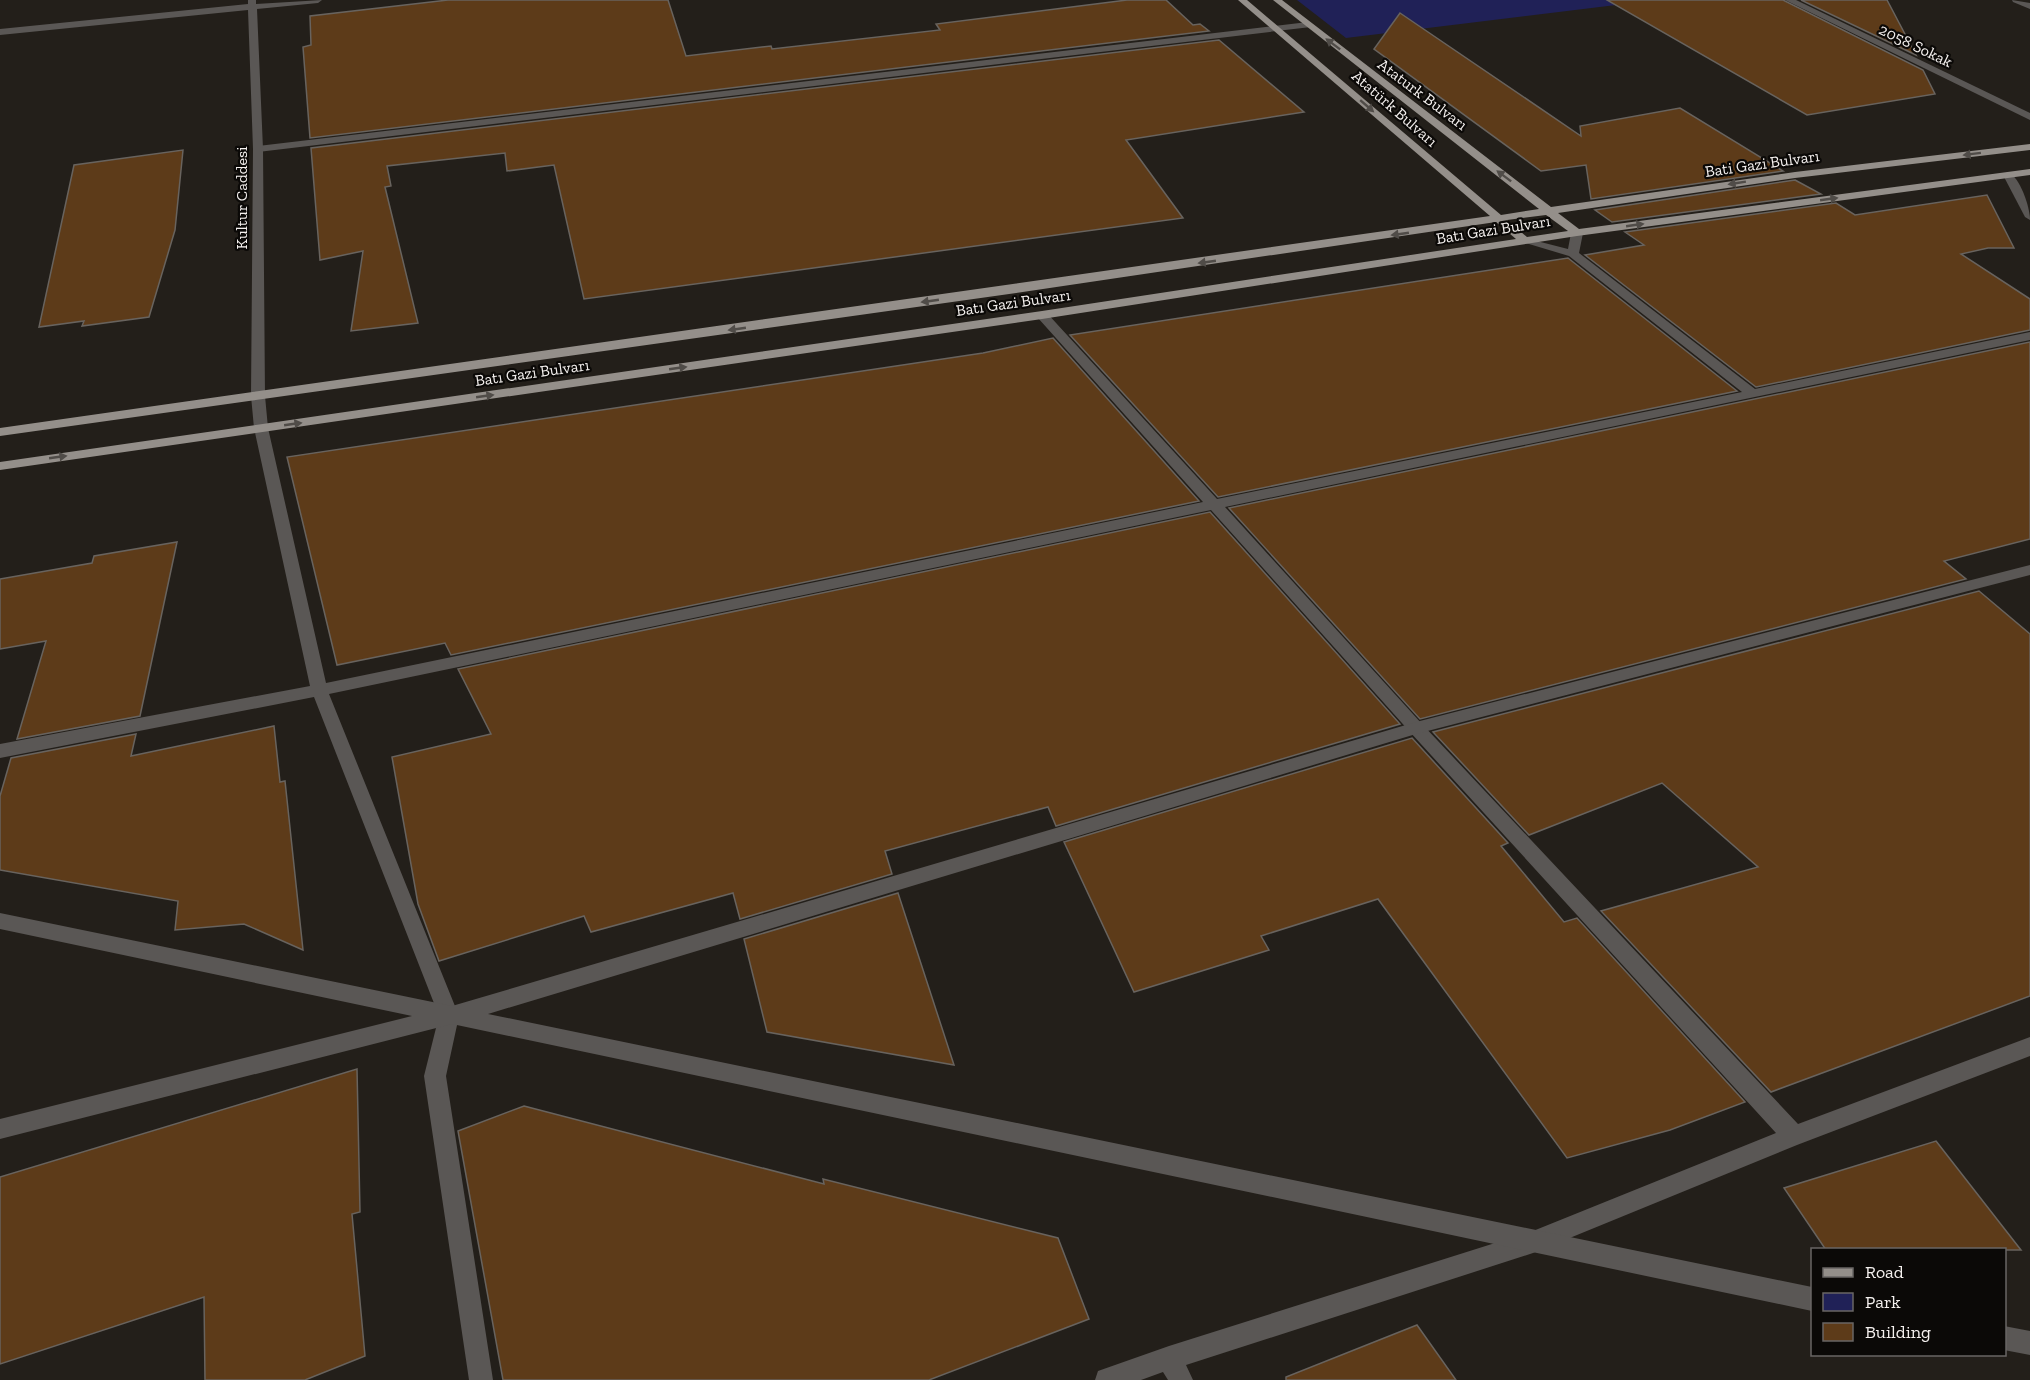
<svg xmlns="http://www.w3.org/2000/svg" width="2030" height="1380" font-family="'Zilla Slab',serif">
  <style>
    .green { fill: #202157 }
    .building { fill: #5d3b19; stroke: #68635e; stroke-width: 1.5 }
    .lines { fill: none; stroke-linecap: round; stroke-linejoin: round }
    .minor { fill: #5a5755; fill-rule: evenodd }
    .tertiary { fill: #5a5755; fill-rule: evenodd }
    .primary { fill: #948f8a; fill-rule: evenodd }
    .oneway { fill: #504c48 }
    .labels { text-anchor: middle; stroke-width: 4.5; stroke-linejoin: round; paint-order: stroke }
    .far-street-label { font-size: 16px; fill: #f5f1ef; stroke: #0b0907 }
  </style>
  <rect width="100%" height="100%" fill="#231f1a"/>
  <polygon class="green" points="1297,0 1657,0 1346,38"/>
  <g class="building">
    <polygon points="448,0 668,0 686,56 771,46 772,49 940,30 936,24 1127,0 1166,0 1193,25 1200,24 1209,31 310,138 303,47 311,45 310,16"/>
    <polygon points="1607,0 1783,0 1923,70 1935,94 1807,115"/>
    <polygon points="1801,0 1887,0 1916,55"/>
    <polygon points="1400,13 1581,136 1580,126 1680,108 1783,171 1591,199 1586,165 1541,171 1374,49"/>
    <polygon points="1219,40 1304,112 1126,140 1183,218 584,299 554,165 507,171 505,153 387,166 391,186 385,187 418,323 351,331 363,251 320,260 311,148"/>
    <polygon points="183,150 175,230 149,317 82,326 84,321 39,327 74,165"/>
    <polygon points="1795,180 1821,194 1612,222 1595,210"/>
    <polygon points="1987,195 2014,248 1988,248 1961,254 2030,299 2030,330 1756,387 1585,255 1644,245 1625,232 1836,203 1855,215"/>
    <polygon points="1568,258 1737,391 1218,497 1070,335"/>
    <polygon points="1053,338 1199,501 451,655 445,643 337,665 287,457 983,353"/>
    <polygon points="2030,342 2030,539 1944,561 1966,579 1420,719 1229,508"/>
    <polygon points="1210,512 1400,724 1056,826 1048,807 885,851 892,874 740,919 733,893 591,932 584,916 439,961 418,904 392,757 491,734 458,669"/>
    <polygon points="177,542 140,716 17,739 46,641 0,649 0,579 92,563 94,556"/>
    <polygon points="1979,591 2030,634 2030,996 1771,1092 1601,911 1758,867 1662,783 1529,835 1433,732"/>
    <polygon points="274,726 280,782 285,781 303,950 244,924 175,930 178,901 0,870 0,796 11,758 136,734 131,756"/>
    <polygon points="1412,738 1508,843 1501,846 1564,922 1577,918 1745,1102 1670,1130 1567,1158 1378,899 1261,936 1269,950 1134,992 1064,842"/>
    <polygon points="898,893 954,1065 767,1032 744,939"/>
    <polygon points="357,1069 360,1212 352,1214 365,1356 305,1380 205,1380 204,1297 0,1364 0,1177"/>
    <polygon points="524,1106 824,1184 823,1179 1058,1238 1089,1319 929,1380 503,1380 458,1131"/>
    <polygon points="1936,1141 2021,1250 1826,1250 1784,1188"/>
    <polygon points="1417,1325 1456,1380 1286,1380 1286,1377"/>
  </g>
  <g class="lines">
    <g class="minor">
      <polygon points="1785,0 1796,0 2030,113 2030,120"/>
      <polygon points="2012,0 2030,3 2030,9 2013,2"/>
      <polygon points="1308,22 1311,23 1311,27 258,152 253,149 258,146"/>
      <path d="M2008,172C2020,177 2030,207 2030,220L2025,217L2003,175Z"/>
      <polygon points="1577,230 1583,233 1579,253 1755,389 2030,332 2030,340 1225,507 1422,724 1798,1124 2030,1037 2030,1056 1797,1145 1533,1253 1186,1365 1193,1380 1168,1380 1163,1372 1141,1380 1095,1380 1098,1371 1169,1346 1533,1231 1776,1133 1410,732 1211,510 329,694 459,1016 446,1076 493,1380 469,1380 424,1076 439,1016 314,697 0,758 0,744 310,686 254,428 251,396 253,393 263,393 265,396 268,428 326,683 1203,502 1038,318 1038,312 1046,312 1217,499 1742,392 1569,256 1519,241 1525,238 1568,249 1571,233"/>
    </g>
    <g class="tertiary">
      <polygon points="248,0 256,0 256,4 322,0 318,3 257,9 263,149 265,396 258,400 251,396 253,149 248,10 0,35 0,29 248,4"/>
      <polygon points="2030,565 2030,575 1416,734 488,1014 1812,1287 1812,1311 452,1024 0,1139 0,1119 412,1016 0,929 0,913 452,1006 1416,722"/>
      <polygon points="2004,1326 2030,1331 2030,1355 2004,1350"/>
    </g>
    <path class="primary" d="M1238,0H1247L1501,215L1539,209L1273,0H1282L1551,207L1795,172L2030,144V150L1795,178L1558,213L1579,229L2030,169V175L1577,236L1042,319L0,470V462L1042,311L1516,239L1496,222L1002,295L0,436V428L1490,216ZM1546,215L1568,231L1527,237L1507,220Z"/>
  </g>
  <defs><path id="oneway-solid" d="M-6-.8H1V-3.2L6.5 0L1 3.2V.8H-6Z" transform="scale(1.5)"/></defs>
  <g class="oneway">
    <use href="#oneway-solid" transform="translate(1333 44) rotate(-143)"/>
    <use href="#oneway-solid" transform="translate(1367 106) rotate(41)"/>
    <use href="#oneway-solid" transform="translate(1972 154) rotate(173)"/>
    <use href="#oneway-solid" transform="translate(1504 176) rotate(-143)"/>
    <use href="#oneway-solid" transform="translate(1737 183) rotate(171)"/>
    <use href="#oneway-solid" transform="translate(1829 199) rotate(-8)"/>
    <use href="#oneway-solid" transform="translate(1635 225) rotate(-8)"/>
    <use href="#oneway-solid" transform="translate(1400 234) rotate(172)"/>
    <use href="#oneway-solid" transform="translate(1207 262) rotate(172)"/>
    <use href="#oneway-solid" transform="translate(930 301) rotate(172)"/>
    <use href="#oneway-solid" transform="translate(737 329) rotate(172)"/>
    <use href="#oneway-solid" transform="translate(678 368) rotate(-8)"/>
    <use href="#oneway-solid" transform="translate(485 396) rotate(-8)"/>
    <use href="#oneway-solid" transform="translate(293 424) rotate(-8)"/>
    <use href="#oneway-solid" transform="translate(58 457) rotate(-8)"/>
  </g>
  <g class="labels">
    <g class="far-street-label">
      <text transform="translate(1916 45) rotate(26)" y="6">2058 Sokak</text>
      <text transform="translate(1423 94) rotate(37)" y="6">Ataturk Bulvarı</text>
      <text transform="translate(1395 108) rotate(41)" y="6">Atatürk Bulvarı</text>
      <text transform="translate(1762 163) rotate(-8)" y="6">Bati Gazi Bulvarı</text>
      <text transform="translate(241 198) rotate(-90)" y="6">Kultur Caddesi</text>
      <text transform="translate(1493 229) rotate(-9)" y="6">Batı Gazi Bulvarı</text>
      <text transform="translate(1013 302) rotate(-8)" y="6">Batı Gazi Bulvarı</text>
      <text transform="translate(532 372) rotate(-8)" y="6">Batı Gazi Bulvarı</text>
    </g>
  </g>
  <rect x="1811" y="1248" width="195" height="108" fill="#0b0907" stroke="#696664" stroke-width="1.5"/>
  <rect x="1823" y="1268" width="30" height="9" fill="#948f8a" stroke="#696664" stroke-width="1.5"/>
  <text x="1865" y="1278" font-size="18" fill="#f5f1ef">Road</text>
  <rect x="1823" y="1293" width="30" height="18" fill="#202157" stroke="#696664" stroke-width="1.5"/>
  <text x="1865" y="1308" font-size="18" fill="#f5f1ef">Park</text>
  <rect x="1823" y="1323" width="30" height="18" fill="#5d3b19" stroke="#696664" stroke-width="1.5"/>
  <text x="1865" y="1338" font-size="18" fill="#f5f1ef">Building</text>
</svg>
